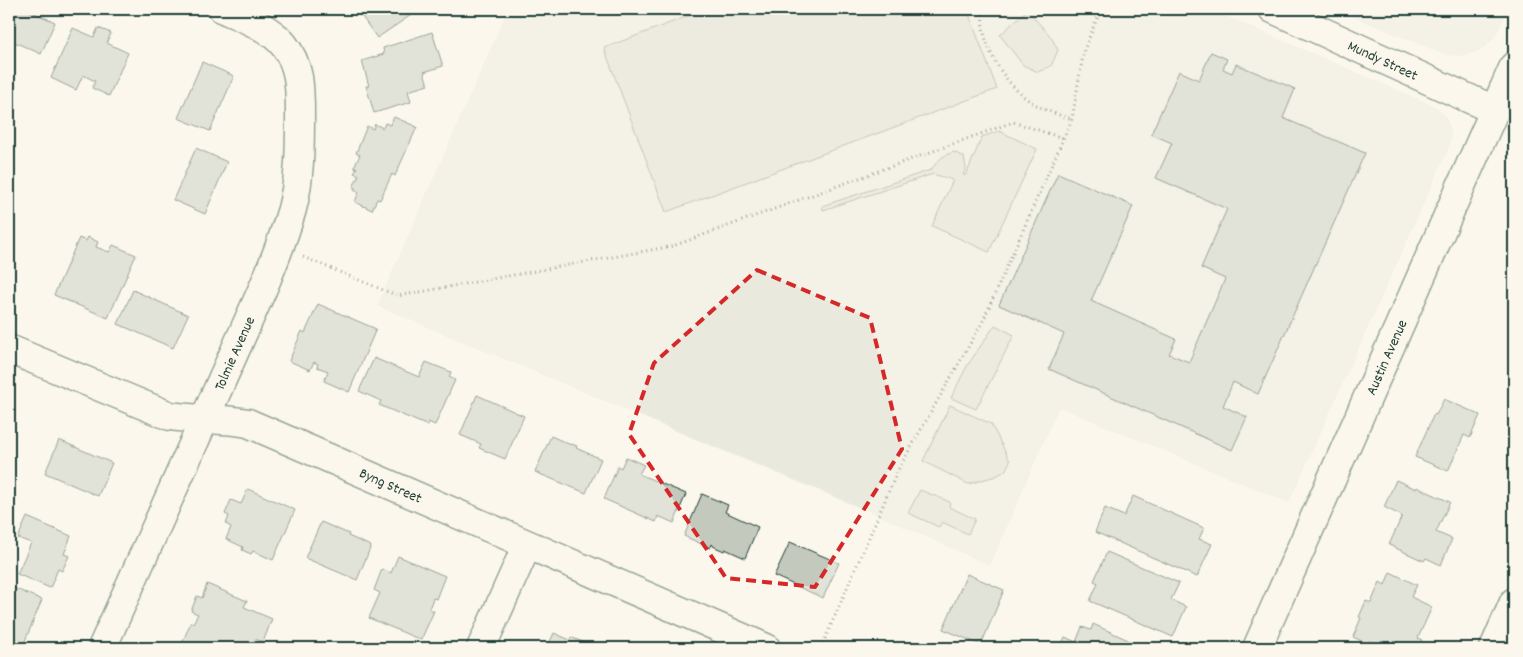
<svg xmlns="http://www.w3.org/2000/svg" width="1523" height="657" font-family="Dekko,sans-serif">
  <style>
    .built { fill: #eae9de }
    .green { fill: #dbdcd1; stroke: #7d8c82 }
    .building { fill: #c4c9be; stroke: #1f3d34 }
    .lines { fill: none; stroke-linecap: round; stroke-linejoin: round }
    .minor-casing { stroke: #1f3d34; stroke-width: 31 }
    .major-casing { stroke: #1f3d34; stroke-width: 31 }
    .path { stroke: #1f3d34; stroke-width: 3; stroke-dasharray: 1 4; stroke-linecap: butt }
    .minor { stroke: #fbf7ec; stroke-width: 28 }
    .major { stroke: #fbf7ec; stroke-width: 28 }
    .marked { fill: none; stroke: #d62828; stroke-width: 4; stroke-dasharray: 10 6; stroke-linejoin: round }
    .labels { text-anchor: middle; stroke-width: 4.5; stroke-linejoin: round; paint-order: stroke }
    .street-label { font-size: 15px; fill: #1f3d34; stroke: #fbf7ec }
  </style>
  <rect width="100%" height="100%" fill="#fbf7ec"/>
  <filter id="ink" filterUnits="userSpaceOnUse"><feTurbulence type="fractalNoise" baseFrequency=".02" numOctaves="2"/><feDisplacementMap in="SourceGraphic" scale="10" xChannelSelector="R" yChannelSelector="G"/><feConvolveMatrix kernelMatrix="1 2 1 2 8 2 1 2 1" color-interpolation-filters="sRGB"/></filter>
  <g filter="url(#ink)">
    <g class="built">
      <polygon points="508,9 1210,9 1435,106 1446,116 1451,130 1451,139 1448,150 1289,503 1059,407 990,566 875,514 377,306"/>
      <polygon points="1334,9 1509,9 1495,37 1486,47 1478,52 1462,56 1449,55 1440,53"/>
    </g>
    <g class="green">
      <polygon points="707,9 967,9 997,89 666,212 604,48"/>
      <polygon points="1027,10 1051,37 1058,50 1051,66 1038,72 1023,65 1000,35"/>
      <path d="M999,131L1037,149L989,252L932,226L953,180L933,174L823,210L822,206L931,170C938,160 943,155 954,152L964,157L966,168L963,175H966L982,137Z"/>
      <polygon points="995,325 1014,335 976,409 951,398 967,366"/>
      <polygon points="950,405 991,424 1010,461 1005,471 996,476 968,484 923,461"/>
      <polygon points="920,490 950,502 949,507 975,519 968,534 942,522 939,527 908,513"/>
    </g>
    <g class="building">
      <polygon points="9,9 25,9 55,22 41,54 10,40 9,44"/>
      <polygon points="367,9 420,9 377,38 360,14"/>
      <polygon points="73,28 94,37 98,28 111,33 107,43 128,53 109,96 92,88 95,81 83,75 76,90 51,78"/>
      <polygon points="432,32 443,66 424,72 428,85 408,91 411,102 374,113 366,86 369,86 362,61 384,54 383,48"/>
      <polygon points="1211,52 1227,59 1223,69 1232,73 1236,64 1295,89 1283,118 1365,153 1258,394 1233,382 1223,406 1247,417 1232,450 1049,369 1064,334 999,305 1058,173 1133,206 1091,301 1176,339 1169,354 1189,362 1225,279 1201,268 1227,209 1156,178 1172,143 1151,134 1179,71 1199,80"/>
      <polygon points="202,62 234,76 210,131 178,118"/>
      <polygon points="394,117 417,127 395,176 392,174 380,200 377,199 372,210 355,202 359,192 354,189 355,187 353,187 359,175 354,173 357,168 354,167 360,155 356,153 367,126 373,129 375,124 383,128 385,123 390,125"/>
      <polygon points="196,148 227,162 205,214 173,200"/>
      <polygon points="88,237 98,242 96,247 109,252 113,245 136,255 108,318 54,295 79,238 86,241"/>
      <polygon points="133,290 188,315 173,348 118,324"/>
      <polygon points="318,304 376,329 349,392 324,381 328,371 317,367 318,364 314,362 310,370 289,361 302,331 305,333"/>
      <polygon points="374,358 419,377 426,362 451,372 449,377 455,380 435,425 428,422 428,426 379,405 381,401 359,391"/>
      <polygon points="477,395 524,416 505,459 479,448 481,444 460,435"/>
      <polygon points="1444,399 1480,415 1470,438 1464,435 1448,471 1415,457 1434,414 1436,415"/>
      <polygon points="551,436 571,445 571,444 577,446 576,448 601,459 586,493 535,472"/>
      <polygon points="59,440 112,463 98,496 45,473"/>
      <polygon points="626,457 644,465 639,474 686,494 674,523 658,516 656,522 604,499 618,466 621,468"/>
      <polygon points="1396,480 1416,489 1417,487 1450,502 1436,532 1452,539 1441,565 1426,558 1424,561 1389,545 1402,516 1384,507"/>
      <polygon points="248,489 295,510 273,560 253,551 251,554 242,550 243,547 226,539 231,527 226,524 229,516 225,514 231,500 241,504"/>
      <polygon points="702,494 728,505 725,512 758,527 745,558 725,549 724,551 713,546 713,545 712,544 710,548 684,536"/>
      <polygon points="1133,496 1204,528 1199,539 1212,544 1197,577 1095,532 1105,508 1124,516"/>
      <polygon points="27,517 71,536 64,554 69,556 62,571 58,569 50,588 17,574 31,543 18,538"/>
      <polygon points="321,522 349,534 348,536 371,546 357,580 305,558"/>
      <polygon points="790,542 839,563 823,598 774,576"/>
      <polygon points="1107,552 1179,583 1171,600 1186,607 1173,637 1090,601 1098,583 1094,581"/>
      <polygon points="398,556 445,576 436,599 433,598 429,609 434,611 421,640 369,618 380,593 374,590 382,569 391,573"/>
      <polygon points="1390,572 1417,585 1411,597 1432,607 1418,638 1422,640 1418,648 1385,648 1369,641 1368,644 1353,637 1361,618 1359,617 1366,601 1371,603 1380,582 1385,585"/>
      <polygon points="967,574 1004,590 981,645 943,629"/>
      <polygon points="207,584 247,601 244,607 272,619 263,642 255,639 251,648 180,648 191,622 193,623 198,614 191,611 197,596 202,598"/>
      <polygon points="9,586 42,600 22,648 9,648"/>
      <polygon points="1093,624 1137,644 1135,648 1052,648 1054,645 1060,648 1065,637 1076,642 1082,627 1091,630"/>
      <polygon points="554,633 570,640 571,637 596,648 547,648"/>
    </g>
    <g class="lines">
      <defs>
        <g id="minor">
          <polyline points="1273,9 1494,110"/>
          <path d="M9,349L170,416C196,420 222,418 248,423L766,648"/>
          <path d="M102,648L263,288C274,262 284,236 292,209C300,179 300,145 300,114C300,102 300,89 298,77C296,66 291,54 284,45C269,27 244,18 223,9"/>
          <polyline points="481,648 527,545"/>
          <polyline points="1494,648 1514,602"/>
        </g>
        <polyline id="major" points="1257,648 1514,66"/>
      </defs>
      <use href="#minor" class="minor-casing"/>
      <use href="#major" class="major-casing"/>
      <g class="path">
        <path d="M983,9C983,15 982,22 983,28C988,55 1005,82 1027,99C1040,109 1056,114 1072,119"/>
        <polyline points="303,257 398,296 673,246 1013,122 1063,138"/>
        <polyline points="821,648 899,468 982,323 1072,119 1084,50 1101,9"/>
      </g>
      <use href="#minor" class="minor"/>
      <use href="#major" class="major"/>
    </g>
  </g>
  <path d="M0 0H1523V657H0ZM757,270L870,318L902,449L815,587L726,578L629,434L654,363Z" fill="#fbf7ec" fill-opacity=".55" fill-rule="evenodd"/>
  <path class="marked" d="M757,270L870,318L902,449L815,587L726,578L629,434L654,363Z"/>
  <g class="labels">
    <g class="street-label">
      <text transform="translate(1383 60) rotate(25)" y="5">Mundy Street</text>
      <text transform="translate(234 353) rotate(-66)" y="5">Tolmie Avenue</text>
      <text transform="translate(1386 357) rotate(-66)" y="5">Austin Avenue</text>
      <text transform="translate(391 485) rotate(24)" y="5">Byng Street</text>
    </g>
  </g>
  <rect width="1523" height="657" fill="none" stroke="#fbf7ec" stroke-width="30"/>
  <rect x="15" y="15" width="1493" height="627" fill="none" stroke="#1f3d34" stroke-width="2" filter="url(#ink)"/>
</svg>
